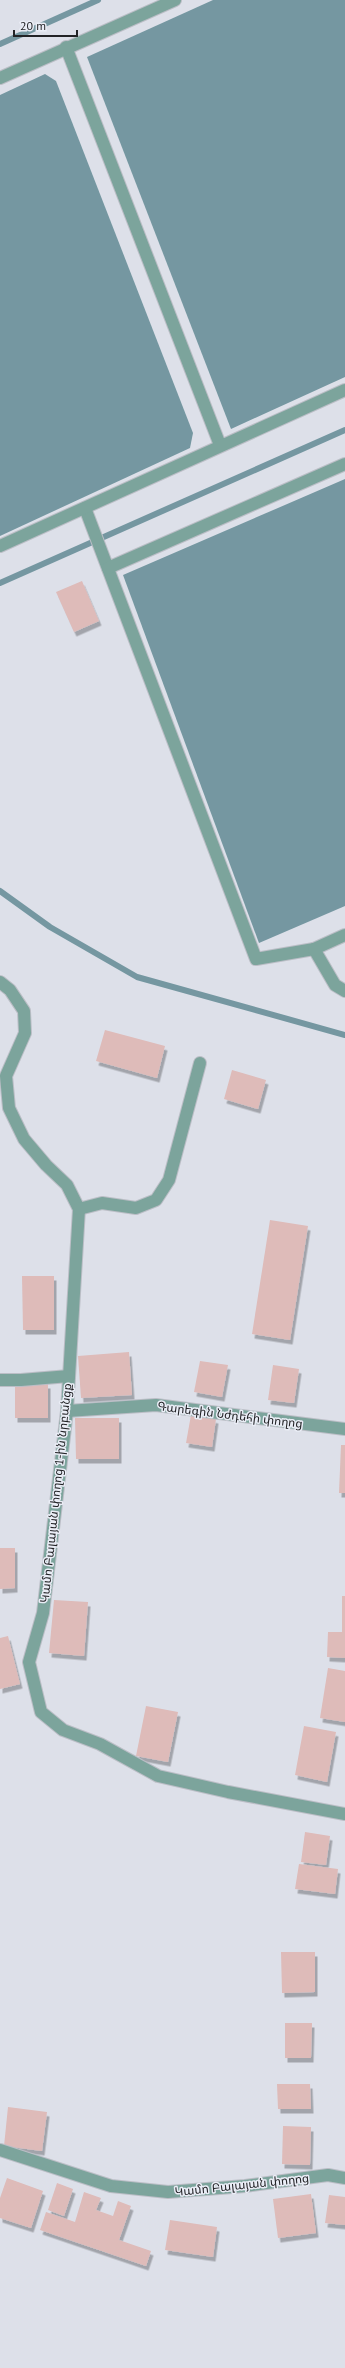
<svg xmlns="http://www.w3.org/2000/svg" width="345" height="2368" font-family="'PT Sans','Noto Sans Armenian',sans-serif">
  <style>
    .water { fill: #7597a1 }
    .lines { fill: none; stroke-linecap: round; stroke-linejoin: round }
    .stream { stroke: #7597a1; stroke-width: 6 }
    .building { fill: #debbb9; filter: url(#shadow) }
    .minor-casing { stroke: #bbbec6; stroke-width: 14 }
    .minor { stroke: #7ca49c; stroke-width: 12 }
    .labels { text-anchor: middle; stroke-width: 3; stroke-linejoin: round; paint-order: stroke }
    .street-label { font-size: 12px; fill: #222326; stroke: #eaedf6 }
  </style>
  <defs>
    <filter id="shadow"><feDropShadow dx="2.5" dy="4.5" stdDeviation="0" flood-color="#0004"/></filter>
  </defs>
  <rect width="100%" height="100%" fill="#dde0e9"/>
  <g class="water">
    <polygon points="213,0 345,0 345,377 231,429 87,57"/>
    <polygon points="45,74 56,81 193,433 190,448 0,536 0,95"/>
    <polygon points="345,479 345,906 259,943 123,575"/>
  </g>
  <g class="lines">
    <g class="stream">
      <polyline points="0,44 98,0"/>
      <polyline points="0,583 345,430"/>
      <polyline points="0,891 50,927 137,977 345,1035"/>
    </g>
  </g>
  <g class="building">
    <polygon points="82,581 99,621 74,632 56,592"/>
    <polygon points="105,1030 165,1046 157,1078 96,1061"/>
    <polygon points="232,1070 266,1080 258,1109 224,1099"/>
    <polygon points="270,1220 308,1226 290,1340 252,1334"/>
    <polygon points="22,1276 54,1276 54,1330 23,1330"/>
    <polygon points="129,1352 132,1395 81,1398 78,1356"/>
    <polygon points="200,1361 228,1365 222,1397 194,1392"/>
    <polygon points="273,1365 299,1369 294,1403 268,1400"/>
    <rect x="15" y="1384" width="33" height="34"/>
    <polygon points="191,1415 216,1419 212,1447 186,1443"/>
    <polygon points="75,1418 119,1418 119,1459 76,1459"/>
    <polygon points="341,1445 345,1445 345,1493 339,1493"/>
    <polygon points="0,1548 15,1548 15,1588 0,1589"/>
    <polygon points="342,1596 345,1596 345,1658 327,1657 328,1632 342,1632"/>
    <polygon points="54,1600 88,1602 84,1656 49,1653"/>
    <polygon points="8,1636 20,1684 0,1689 0,1638"/>
    <polygon points="328,1668 345,1671 345,1722 320,1718"/>
    <polygon points="146,1706 178,1712 168,1762 136,1756"/>
    <polygon points="304,1726 336,1732 327,1782 295,1775"/>
    <polygon points="305,1832 330,1836 326,1865 301,1862"/>
    <polygon points="299,1864 338,1869 335,1894 295,1889"/>
    <polygon points="281,1952 315,1952 315,1992 282,1993"/>
    <polygon points="285,2023 312,2023 311,2058 285,2058"/>
    <polygon points="277,2084 310,2084 311,2109 278,2109"/>
    <polygon points="8,2107 47,2112 42,2151 4,2146"/>
    <polygon points="283,2126 311,2127 310,2165 282,2164"/>
    <polygon points="7,2178 43,2191 31,2228 0,2218 0,2198"/>
    <polygon points="57,2183 73,2189 64,2216 48,2210"/>
    <polygon points="84,2192 101,2198 96,2210 113,2216 118,2201 131,2206 119,2240 151,2251 146,2266 40,2230 46,2212 75,2222"/>
    <polygon points="311,2194 316,2233 278,2238 273,2199"/>
    <polygon points="329,2195 345,2197 345,2225 325,2223"/>
    <polygon points="170,2220 217,2227 213,2257 165,2250"/>
  </g>
  <g class="lines">
    <defs>
      <g id="minor">
        <polyline points="66,47 220,445"/>
        <polyline points="0,78 175,0"/>
        <polyline points="85,508 256,959 314,949"/>
        <polyline points="0,546 345,390"/>
        <polyline points="108,568 345,464"/>
        <polyline points="345,935 314,949 335,985 345,991"/>
        <polyline points="0,982 10,990 24,1011 25,1033 6,1076 9,1108 24,1139 46,1165 67,1185 79,1209 67,1411 43,1613 29,1662 41,1712 63,1730 100,1744 158,1776 228,1792 345,1814"/>
        <polyline points="79,1209 102,1203 136,1208 156,1200 169,1180 200,1063"/>
        <polyline points="0,1380 21,1380 69,1376"/>
        <polyline points="67,1411 156,1405 345,1429"/>
        <polyline points="0,2150 111,2186 168,2192 245,2186 328,2175 345,2178"/>
      </g>
    </defs>
    <use href="#minor" class="minor-casing"/>
    <use href="#minor" class="minor"/>
  </g>
  <g class="labels">
    <g class="street-label">
      <text transform="translate(230 1415) rotate(7)" y="4">Գարեգին Նժդեհի փողոց</text>
      <text transform="translate(56 1493) rotate(-84)" y="4">Կամո Բալայան փողոց 1-ին նրբանցք</text>
      <text transform="translate(242 2185) rotate(-6)" y="4">Կամո Բալայան փողոց</text>
    </g>
  </g>
  <path d="M14 30v6h63v-6" fill="none" stroke="#222326" stroke-width="2"/>
  <text x="20" y="30" font-size="12" fill="#222326" stroke="#eaedf6" stroke-width="3" paint-order="stroke">20 m</text>
</svg>
